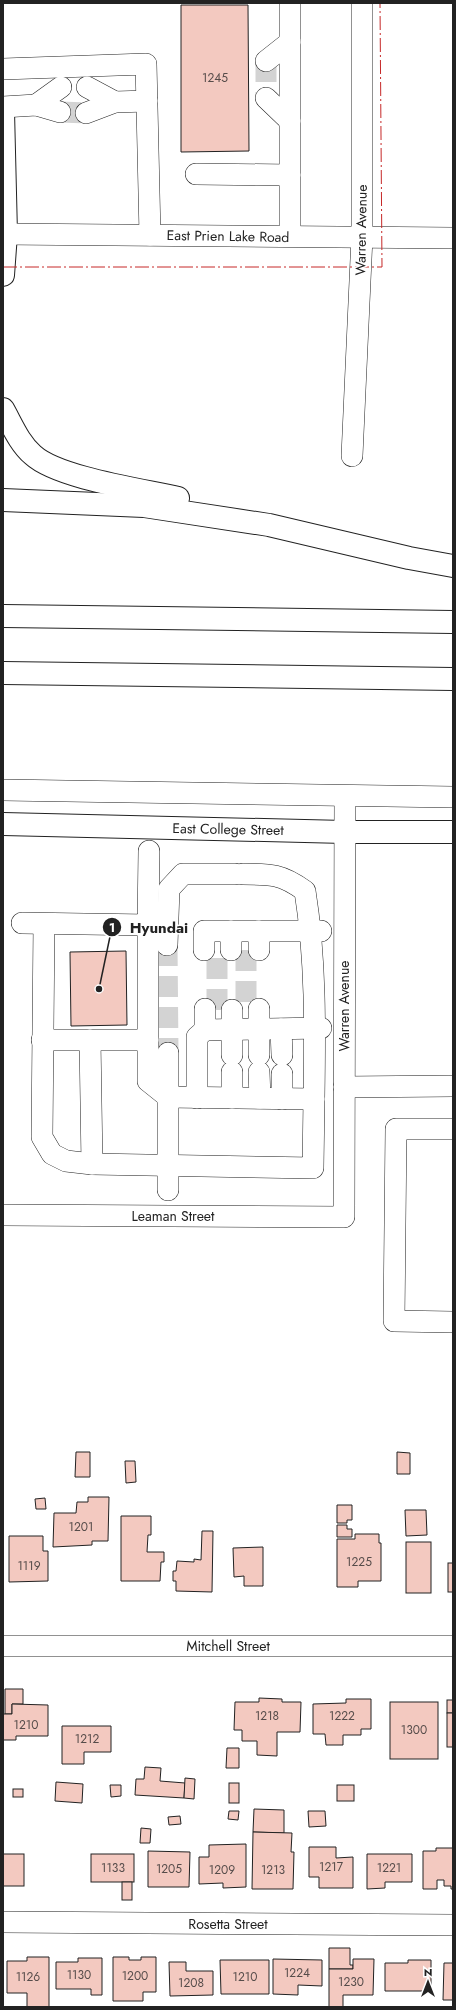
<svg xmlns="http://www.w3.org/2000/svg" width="456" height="2010" font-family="Jost,sans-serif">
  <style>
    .building { fill: #f3c9c0; stroke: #222 }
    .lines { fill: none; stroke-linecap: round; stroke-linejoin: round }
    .minor-tunnel { stroke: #d3d3d3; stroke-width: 21; stroke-dasharray: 21 10; stroke-linecap: butt }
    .minor-casing { stroke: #222; stroke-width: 22 }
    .major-casing { stroke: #222; stroke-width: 24 }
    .highway-casing { stroke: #222; stroke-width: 24 }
    .minor { stroke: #fff; stroke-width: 21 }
    .major { stroke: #fff; stroke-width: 22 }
    .highway { stroke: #fff; stroke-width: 22 }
    .power { stroke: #c62828; stroke-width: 1; stroke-dasharray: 14 3 2 3; stroke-linecap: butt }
    .labels { text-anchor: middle; stroke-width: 3; stroke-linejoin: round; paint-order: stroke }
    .number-label { font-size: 12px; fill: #564c4a }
    .street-label { font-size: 14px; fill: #222; stroke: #fff }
    .leader { fill: none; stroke: #222; stroke-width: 1.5 }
    .callout-dot { fill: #222; stroke: #fff; stroke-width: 1.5 }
    .mark-label { font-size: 12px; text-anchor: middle; font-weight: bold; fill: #fff }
    .callout-label { font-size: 15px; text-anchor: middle; font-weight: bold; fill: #222; stroke: #fff; stroke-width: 3; stroke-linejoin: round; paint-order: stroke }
  </style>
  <rect width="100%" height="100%" fill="#fff"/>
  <g class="building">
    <polygon points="181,5 248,5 249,151 181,152"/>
    <polygon points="126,951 127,1025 71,1026 70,952"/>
    <polygon points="76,1452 90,1452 90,1477 75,1477"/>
    <polygon points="397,1452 410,1453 410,1474 397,1474"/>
    <polygon points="125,1461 135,1461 136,1482 126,1483"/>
    <polygon points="88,1497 109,1497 108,1541 92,1541 92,1545 53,1547 54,1513 76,1513 77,1502 88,1502"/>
    <polygon points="45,1498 46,1509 36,1509 35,1499"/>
    <polygon points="337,1505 352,1505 352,1520 347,1520 347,1523 337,1523"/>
    <polygon points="405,1510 426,1510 427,1535 406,1536"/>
    <polygon points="121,1516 151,1516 151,1535 148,1535 147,1552 164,1552 164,1562 161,1562 160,1581 121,1581"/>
    <polygon points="337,1525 347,1525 347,1529 352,1529 352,1537 337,1537"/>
    <polygon points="202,1531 213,1531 212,1592 176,1591 176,1581 173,1581 173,1571 176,1571 177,1561 194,1562 194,1559 201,1560"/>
    <polygon points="355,1534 379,1534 379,1543 381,1543 381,1581 358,1581 358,1587 337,1587 337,1539 355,1539"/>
    <polygon points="9,1536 43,1536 43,1551 48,1551 48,1581 9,1582"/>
    <rect x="406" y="1542" width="25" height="51"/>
    <polygon points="263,1547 263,1586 244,1586 244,1576 234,1577 233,1548"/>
    <rect x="448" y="1563" width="5" height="29"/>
    <polygon points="5,1689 23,1689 23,1704 12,1704 12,1714 5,1714"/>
    <polygon points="259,1698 282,1699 282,1702 301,1702 300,1732 277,1732 277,1756 257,1755 257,1741 242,1741 242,1730 234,1730 235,1702 259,1702"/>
    <polygon points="346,1699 371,1699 371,1729 361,1729 361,1735 343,1735 343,1745 326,1745 325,1734 313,1734 313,1704 346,1703"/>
    <rect x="447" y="1700" width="6" height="13"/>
    <rect x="390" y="1702" width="48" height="57"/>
    <polygon points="12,1704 48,1705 48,1736 16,1736 16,1740 3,1740 3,1714 12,1714"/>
    <rect x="447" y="1713" width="6" height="34"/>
    <polygon points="62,1726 111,1726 111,1752 84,1752 84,1764 62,1764"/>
    <polygon points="227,1748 239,1748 239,1768 226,1768"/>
    <polygon points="145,1767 161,1768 160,1781 185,1783 184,1798 135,1795 136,1779 144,1779"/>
    <polygon points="185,1778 195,1779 194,1799 184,1798"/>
    <polygon points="56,1782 83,1784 82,1803 55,1801"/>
    <rect x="229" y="1783" width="10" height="20"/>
    <polygon points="110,1785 121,1785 121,1796 111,1797"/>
    <rect x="337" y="1785" width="17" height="16"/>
    <rect x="13" y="1789" width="10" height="8"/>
    <polygon points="254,1809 284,1810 284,1833 253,1832"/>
    <polygon points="229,1811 239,1811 238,1820 228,1819"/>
    <polygon points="308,1811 325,1811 326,1826 309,1827"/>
    <polygon points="180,1816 181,1824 169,1825 168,1817"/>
    <polygon points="141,1828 151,1829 150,1843 140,1843"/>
    <polygon points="253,1832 292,1833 291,1852 294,1852 293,1889 252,1889"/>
    <polygon points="246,1844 246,1887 223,1888 223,1883 199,1884 199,1857 209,1857 209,1845"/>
    <polygon points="309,1847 336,1847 336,1858 353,1857 353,1888 319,1888 319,1877 309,1877"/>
    <polygon points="436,1848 453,1848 453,1889 451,1889 451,1886 444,1886 444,1880 437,1880 437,1889 423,1889 423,1851 436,1851"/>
    <polygon points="148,1851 190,1852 189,1887 148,1887"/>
    <rect x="3" y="1854" width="21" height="32"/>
    <rect x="91" y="1854" width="43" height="28"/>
    <polygon points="367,1854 412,1854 412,1882 385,1882 385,1888 367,1889"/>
    <rect x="122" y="1882" width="10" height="18"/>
    <polygon points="329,1948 350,1948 350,1965 353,1965 353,1969 329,1969"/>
    <polygon points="27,1957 49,1957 49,2007 27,2007 27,1993 7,1993 7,1961 27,1961"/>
    <polygon points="113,1957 129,1957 129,1960 141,1960 141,1957 156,1957 156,1992 143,1992 143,2001 113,2001"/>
    <polygon points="78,1958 102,1958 102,1995 91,1995 91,1989 56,1989 56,1962 78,1962"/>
    <polygon points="273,1959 322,1960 322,1986 298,1985 298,1995 273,1994"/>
    <polygon points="353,1959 374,1959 373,1995 343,1995 343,2007 329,2007 329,1969 353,1969"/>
    <polygon points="220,1960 269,1960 269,1994 221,1994"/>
    <polygon points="408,1960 431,1960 431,1991 385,1991 385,1963 408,1963"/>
    <polygon points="169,1962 186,1962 186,1971 213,1971 213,1995 170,1996"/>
    <polygon points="444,1963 453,1963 453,2000 443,2000"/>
  </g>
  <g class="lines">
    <g class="minor-tunnel">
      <polyline points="266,61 266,98"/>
      <polyline points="60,112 86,113"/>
      <polyline points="167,945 168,1053"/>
      <polyline points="246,950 246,1010"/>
      <polyline points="217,1010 217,949"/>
    </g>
    <defs>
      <g id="minor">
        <polyline points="290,3 290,236"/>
        <polyline points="266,61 290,42"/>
        <polyline points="3,69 146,64 150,235"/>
        <polyline points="87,87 115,102"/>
        <polyline points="266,98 290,121"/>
        <polyline points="36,105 61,87"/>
        <polyline points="3,107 36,105 60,112"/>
        <polyline points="86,113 115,102 147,101"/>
        <polyline points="196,174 290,175"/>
        <polyline points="3,234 453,238"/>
        <polyline points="352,456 362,237 362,3"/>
        <polyline points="3,790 453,797"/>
        <polyline points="22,923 148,925 149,851"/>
        <polyline points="44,924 42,1137 52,1154 66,1161 92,1164 313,1168 314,1099"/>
        <path d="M148,925V1081L168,1097L314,1099C315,1029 316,960 305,891C282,874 271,874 243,874"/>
        <polyline points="231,931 231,950"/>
        <polyline points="259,931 259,950"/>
        <polyline points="167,945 169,889 183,874 235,874"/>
        <polyline points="204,950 204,931 321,931"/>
        <polyline points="205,1009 205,1030"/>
        <polyline points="259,1009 259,1055"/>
        <polyline points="232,1010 232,1055"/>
        <polyline points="281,1029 282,1055"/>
        <polyline points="42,1040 148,1040"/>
        <polyline points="90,1040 92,1164"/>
        <polyline points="232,1072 232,1098"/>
        <polyline points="259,1072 260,1098"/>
        <polyline points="282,1074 282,1099"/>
        <polyline points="344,1087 453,1086"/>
        <polyline points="197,1098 197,1037 205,1030 321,1028"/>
        <polyline points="453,1129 396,1129 394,1321 453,1322"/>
        <polyline points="168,1190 168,1053"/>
        <polyline points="3,1215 344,1217 345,796"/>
        <polyline points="3,1646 453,1646"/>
        <polyline points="3,1922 453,1925"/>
      </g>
      <g id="major">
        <polyline points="3,111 6,234 3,275"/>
        <polyline points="3,824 345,832 453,832"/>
      </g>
      <g id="highway">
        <path d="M3,409C12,425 19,443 33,455C58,478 143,490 178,498"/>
        <polyline points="3,500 144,506 269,525 409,558 453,566"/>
        <polyline points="3,616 453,622"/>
        <polyline points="3,673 453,679"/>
      </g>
    </defs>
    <use href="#minor" class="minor-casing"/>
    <use href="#major" class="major-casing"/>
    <use href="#highway" class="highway-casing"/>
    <use href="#minor" class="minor"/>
    <use href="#major" class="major"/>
    <use href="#highway" class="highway"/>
    <polyline class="power" points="3,267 382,267 380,3"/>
  </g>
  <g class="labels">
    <g class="number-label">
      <text x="215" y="82">1245</text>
      <text x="81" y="1531">1201</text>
      <text x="359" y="1566">1225</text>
      <text x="29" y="1570">1119</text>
      <text x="267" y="1720">1218</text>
      <text x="342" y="1720">1222</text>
      <text x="26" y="1729">1210</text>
      <text x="414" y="1734">1300</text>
      <text x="87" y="1743">1212</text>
      <text x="331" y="1871">1217</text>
      <text x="113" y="1872">1133</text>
      <text x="389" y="1872">1221</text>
      <text x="169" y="1873">1205</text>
      <text x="222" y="1874">1209</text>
      <text x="273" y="1874">1213</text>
      <text x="297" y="1977">1224</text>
      <text x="79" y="1979">1130</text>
      <text x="135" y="1980">1200</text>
      <text x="28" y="1981">1126</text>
      <text x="245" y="1981">1210</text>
      <text x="351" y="1986">1230</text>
      <text x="191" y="1987">1208</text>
    </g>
    <g class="street-label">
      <text transform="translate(361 230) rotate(-89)" y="5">Warren Avenue</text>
      <text transform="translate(228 236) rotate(1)" y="5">East Prien Lake Road</text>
      <text transform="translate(228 829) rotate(1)" y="5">East College Street</text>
      <text transform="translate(344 1006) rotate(-90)" y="5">Warren Avenue</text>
      <text x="173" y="1221">Leaman Street</text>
      <text x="228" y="1651">Mitchell Street</text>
      <text x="228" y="1929">Rosetta Street</text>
    </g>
  </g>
  <path class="leader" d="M99 989L112 927"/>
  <g class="callout-dot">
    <circle cx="99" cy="989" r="4"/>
    <circle cx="112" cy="927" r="10"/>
  </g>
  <g class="mark-label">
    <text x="112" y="932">1</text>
  </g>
  <g class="callout-label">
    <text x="159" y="933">Hyundai</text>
  </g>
  <rect width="456" height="2010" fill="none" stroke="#222222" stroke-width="8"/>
  <g transform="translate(428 1982)" stroke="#ffffff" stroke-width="3" paint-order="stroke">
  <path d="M0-3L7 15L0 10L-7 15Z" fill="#222222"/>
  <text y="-6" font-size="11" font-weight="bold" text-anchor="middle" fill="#222222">N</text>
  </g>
</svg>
